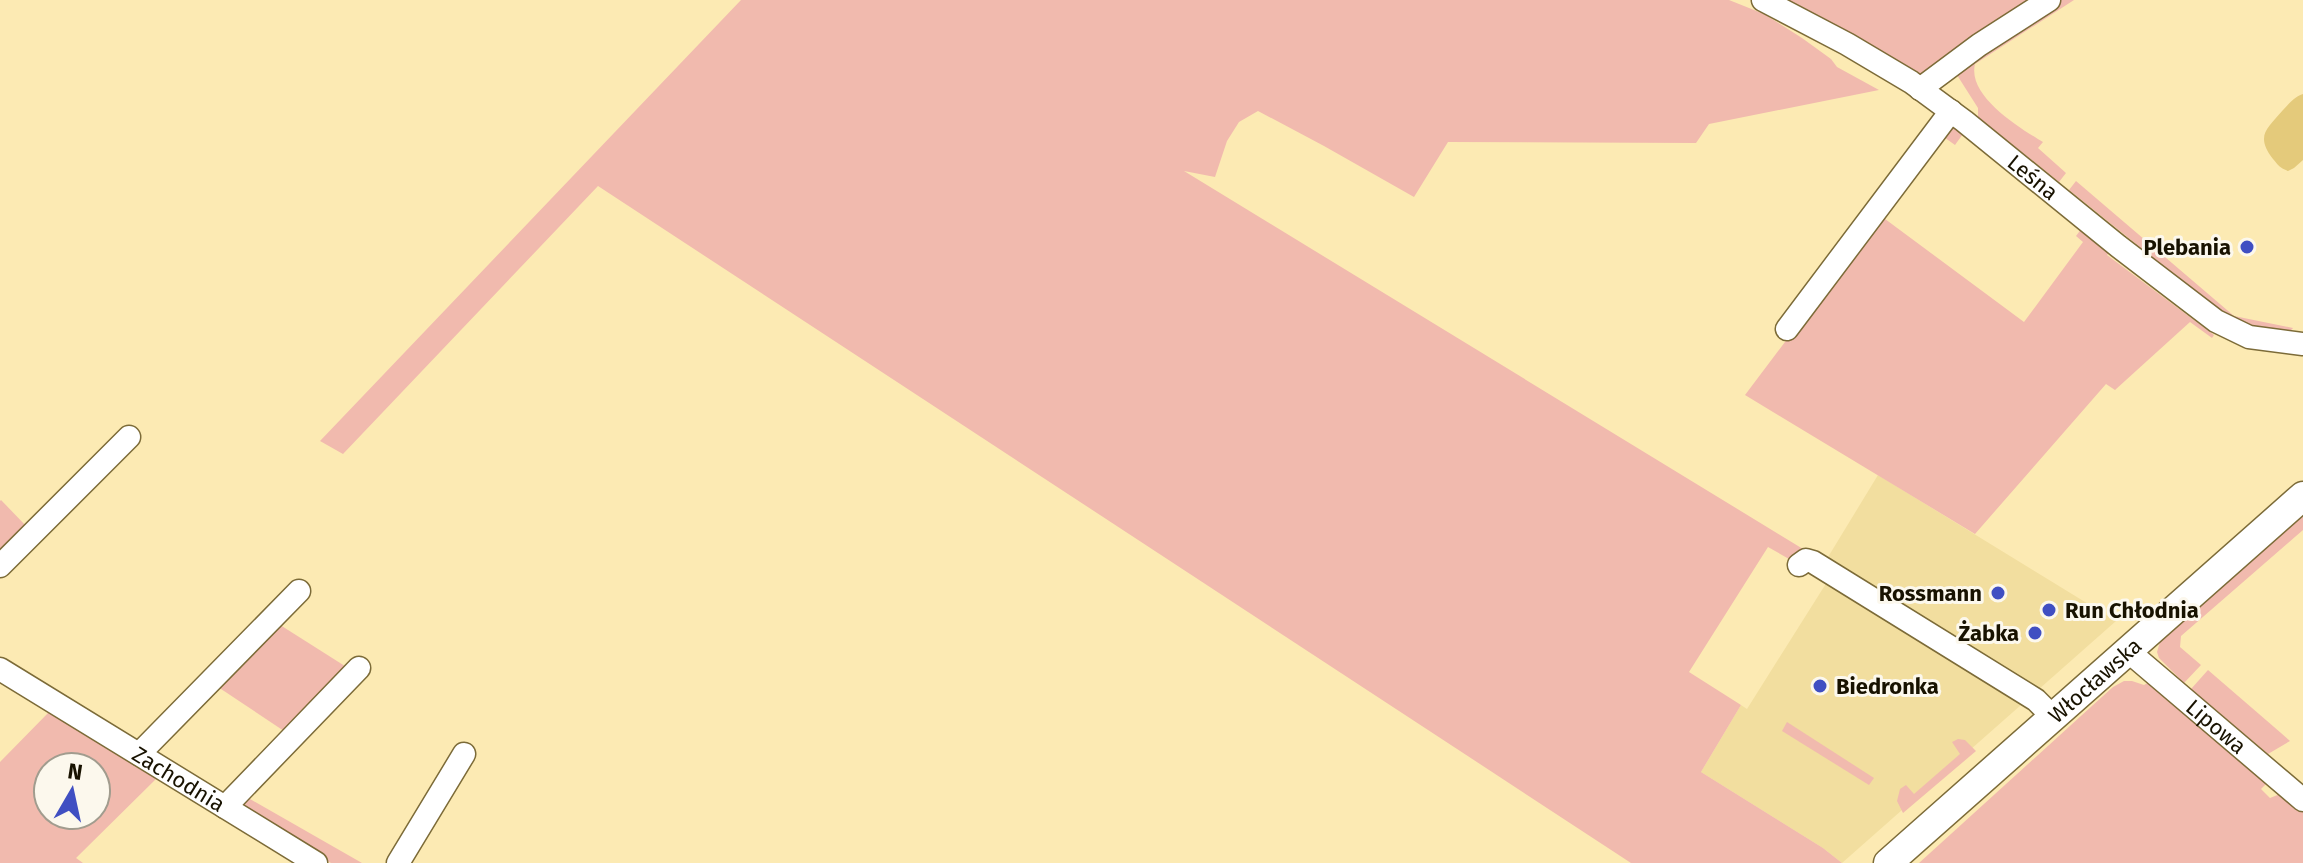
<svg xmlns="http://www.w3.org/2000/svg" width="2303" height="863" font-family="'Fira Sans',sans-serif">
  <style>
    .built { fill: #f2de9f }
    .green { fill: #f1baae; fill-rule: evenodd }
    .water { fill: #e4ca7b }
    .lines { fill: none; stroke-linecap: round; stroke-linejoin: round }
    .minor-casing { stroke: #7c6b38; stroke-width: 25 }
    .major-casing { stroke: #7c6b38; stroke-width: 31 }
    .minor { stroke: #fff; stroke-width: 22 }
    .major { stroke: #fff; stroke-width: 28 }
    .poi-dot { fill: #404fc2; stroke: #fcf8ed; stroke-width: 3 }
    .labels { text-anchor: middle; stroke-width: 6; stroke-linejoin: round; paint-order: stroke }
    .street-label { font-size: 22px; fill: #181200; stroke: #fcf8ed }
    .poi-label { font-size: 22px; font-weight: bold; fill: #181200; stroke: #fcf8ed; text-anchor: end }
  </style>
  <rect width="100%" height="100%" fill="#fceab3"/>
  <polygon class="built" points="1878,475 2116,621 1842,863 1823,848 1701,772 1741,705 1747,709 1827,582 1825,562"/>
  <g class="green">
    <polygon points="741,0 1729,0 1764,14 1802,38 1831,59 1837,67 1879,90 1709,124 1696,143 1448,142 1414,197 1324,146 1258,111 1239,122 1227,141 1215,177 1184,171 1803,549 1796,563 1768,547 1689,672 1741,705 1701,772 1823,848 1842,863 1631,863 598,186 343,454 320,441"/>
    <polygon points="1783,0 2034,0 1929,70 1920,74"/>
    <path d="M2056,0H2074L1975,64C1967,96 2020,128 2043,142L2038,148L2066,173L2059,182L1978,117V108L1957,75V70Z"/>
    <polygon points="1950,127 1965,131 1955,145 1941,135 1881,216 2024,322 2083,242 2076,236 2082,228 2110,251 2107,255 2214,335 2212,338 2190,322 2115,390 2106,384 1975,534 1745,395 1880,216 1877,214 1938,132"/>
    <polygon points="2076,181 2234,316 2293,328 2289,333 2252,330 2209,307 2133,247 2136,244 2069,190"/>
    <polygon points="1,500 28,528 0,556 0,501"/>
    <polygon points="2303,515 2303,530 2181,636 2180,647 2201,665 2184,683 2159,658 2157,652 2160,642"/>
    <polygon points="277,623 348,668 284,731 215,685"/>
    <polygon points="2208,670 2281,733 2290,741 2268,754 2191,689"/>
    <polygon points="2124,681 2132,681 2144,685 2151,681 2269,781 2261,789 2270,798 2280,794 2303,812 2303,863 1919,863 2093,705 2113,687"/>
    <path d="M50,711L158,777L76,858L83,863H0V762ZM48,767H96V815H48Z"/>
    <polygon points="1787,722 1874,778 1869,785 1782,731"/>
    <polygon points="1958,739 1965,740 1976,751 1903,813 1897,801 1900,789 1906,785 1914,794 1960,754 1952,742"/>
    <polygon points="243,795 362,863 331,863 235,804"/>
  </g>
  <path class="water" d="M2303,94V160L2294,168L2288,171C2280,168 2278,165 2273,159C2255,135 2267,129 2283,110C2290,103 2294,97 2303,94Z"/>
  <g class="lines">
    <defs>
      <g id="minor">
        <path id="s1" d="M1763,0L1847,44L1911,82L1964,121L2118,246L2216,321L2249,337L2303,344"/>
        <polyline points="1920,89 1979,45 2049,0"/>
        <polyline points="1787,329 1951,111"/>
        <polyline points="1799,565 1806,560 1813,562 2036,700 2053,717"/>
        <polyline points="0,566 129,437"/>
        <path id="s2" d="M2128,651L2303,800"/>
        <path id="s3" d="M0,669L316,863"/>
        <polyline points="139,754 299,591"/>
        <polyline points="225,807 359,668"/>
        <polyline points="398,863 464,754"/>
      </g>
      <g id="major">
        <path id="s4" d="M1888,863L2303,496"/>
      </g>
    </defs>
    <use href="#minor" class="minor-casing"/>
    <use href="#major" class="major-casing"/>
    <use href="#minor" class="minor"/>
    <use href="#major" class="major"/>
  </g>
  <g class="poi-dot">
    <circle cx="2247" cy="247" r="8"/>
    <circle cx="1998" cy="593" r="8"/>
    <circle cx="2049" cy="610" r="8"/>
    <circle cx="2035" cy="633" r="8"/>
    <circle cx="1820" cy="686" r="8"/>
  </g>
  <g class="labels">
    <g class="street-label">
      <text dy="8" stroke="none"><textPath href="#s1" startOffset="324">Leśna</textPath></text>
      <text dy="8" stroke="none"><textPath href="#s4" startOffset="276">Włocławska</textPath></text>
      <text dy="8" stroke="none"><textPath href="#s2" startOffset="116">Lipowa</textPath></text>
      <text dy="8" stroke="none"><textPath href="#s3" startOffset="210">Zachodnia</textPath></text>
    </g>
    <g class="poi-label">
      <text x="2231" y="255">Plebania</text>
      <text x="1982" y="601">Rossmann</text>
      <text x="2065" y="618" text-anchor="start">Run Chłodnia</text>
      <text x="2019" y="641">Żabka</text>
      <text x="1836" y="694" text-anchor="start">Biedronka</text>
    </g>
  </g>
  <g transform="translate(72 791) rotate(9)"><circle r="38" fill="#fcf8ed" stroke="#a19c8e" stroke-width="2"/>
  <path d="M0-6L14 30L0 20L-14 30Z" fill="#404fc2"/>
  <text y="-12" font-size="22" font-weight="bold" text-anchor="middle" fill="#181200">N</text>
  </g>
</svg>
